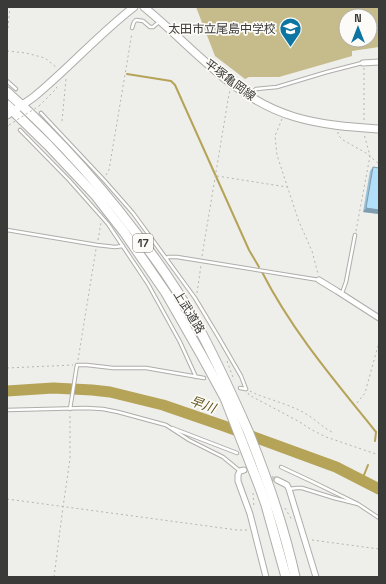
<svg xmlns="http://www.w3.org/2000/svg" width="386" height="584" font-family="'Space Grotesk','Noto Sans JP',sans-serif">
  <style>
    .green { fill: #c6bb8a; fill-rule: evenodd }
    .lines { fill: none; stroke-linecap: round; stroke-linejoin: round }
    .stream { stroke: #b5a357; stroke-width: 2 }
    .river { stroke: #b5a357; stroke-width: 11 }
    .street-tunnel { stroke: #cacac7; stroke-width: 5; stroke-dasharray: 5 2.5; stroke-linecap: butt }
    .lane-casing { stroke: #aeada9; stroke-width: 4.5 }
    .street-casing { stroke: #aeada9; stroke-width: 7 }
    .secondary-casing { stroke: #aeada9; stroke-width: 9 }
    .highway-casing { stroke: #aeada9; stroke-width: 11 }
    .path { stroke: #b4b4b1; stroke-width: 1; stroke-dasharray: 2 3; stroke-linecap: butt }
    .lane { stroke: #fff; stroke-width: 2.5 }
    .street { stroke: #fff; stroke-width: 5 }
    .secondary { stroke: #fff; stroke-width: 7 }
    .highway { stroke: #fff; stroke-width: 9 }
    .path-bridge { stroke: #b4b4b1; stroke-width: 1; stroke-dasharray: 2 3; stroke-linecap: butt }
    .wall { fill: #99c0d6 }
    .shaded-wall { fill: #7d9cae }
    .building { fill: #b2dff9; stroke: #7d9cae }
    .labels { text-anchor: middle; stroke-width: 3.5; stroke-linejoin: round; paint-order: stroke }
    .shield { fill: #fcfbf7; stroke: #747472; stroke-width: 1 }
    .shield-label { font-size: 11px; font-weight: bold; fill: #3a3a39 }
    .poi-label { font-size: 12px; fill: #3a3a39; stroke: #fcfbf7; text-anchor: end }
    .street-label { font-size: 12px; fill: #3a3a39; stroke: #fcfbf7 }
    .water-label { font-size: 13px; font-style: italic; fill: #61541a; stroke: #fcfbf7 }
  </style>
  <rect width="100%" height="100%" fill="#eeeeea"/>
  <path class="green" d="M196,7H379V47L352,51V56L279,77H249L245,79L215,56ZM346,16H370V40H346Z"/>
  <g class="lines">
    <g class="stream">
      <polyline points="127,74 171,81 175,85 249,250 259,267"/>
      <path d="M262,272C292,331 335,381 376,432L375,441"/>
      <polyline points="362,480 368,465"/>
    </g>
    <polyline class="river" points="7,391 53,388 92,390 110,392 163,405 224,426 336,467 379,489"/>
    <polyline class="street-tunnel" points="264,476 277,480"/>
    <defs>
      <g id="lane">
        <polyline points="132,28 134,22 136,20 143,21 150,27 153,27 159,22"/>
        <polyline points="7,81 16,89"/>
        <polyline points="249,96 256,89 277,87 327,72 362,63"/>
        <polyline points="41,113 104,180 133,213 195,298 219,338 241,376 246,389"/>
        <polyline points="20,130 69,180 108,224 148,284 180,342 196,377"/>
        <polyline points="7,230 97,245 115,247 123,246"/>
        <polyline points="166,258 169,257 177,257 319,280"/>
        <polyline points="342,293 346,282 355,235"/>
        <polyline points="240,388 246,389"/>
        <polyline points="70,409 77,365 87,365 113,368 146,368 204,378"/>
        <polyline points="7,410 86,408 103,409 118,412 166,425 189,440 223,457 240,471"/>
        <polyline points="172,428 237,453"/>
        <polyline points="281,467 313,482 356,503"/>
        <polyline points="289,489 297,488 302,488 334,498 358,504 379,518"/>
      </g>
      <g id="street">
        <polyline points="363,63 379,62"/>
        <polyline points="319,280 337,291 379,318"/>
        <polyline points="244,470 240,471 238,475 238,481 250,514 266,577"/>
        <polyline points="277,480 287,485 289,489 316,577"/>
      </g>
      <g id="secondary">
        <path d="M144,7C192,46 233,99 295,117C322,125 351,127 379,129"/>
        <path d="M7,115C16,109 26,103 35,96C69,68 99,34 134,7"/>
      </g>
      <g id="highway">
        <path d="M7,92C62,141 110,196 153,256C169,278 184,301 197,325C216,359 232,395 248,431C267,478 284,527 295,577"/>
        <polyline points="7,105 48,145 96,196 124,232 166,293 202,356 225,398 260,488 266,505 286,577"/>
      </g>
    </defs>
    <use href="#lane" class="lane-casing"/>
    <use href="#street" class="street-casing"/>
    <use href="#secondary" class="secondary-casing"/>
    <use href="#highway" class="highway-casing"/>
    <g class="path">
      <polyline points="7,38 10,7"/>
      <polyline points="7,51 26,53 45,58 56,67"/>
      <polyline points="364,68 364,121"/>
      <polyline points="39,106 57,88 56,87"/>
      <polyline points="282,119 275,136 277,155 299,222 312,251 318,274"/>
      <polyline points="62,121 66,79"/>
      <polyline points="7,127 9,125"/>
      <polyline points="338,132 338,135 343,140 366,153 379,164"/>
      <polyline points="106,175 109,170 132,33"/>
      <polyline points="217,176 287,187"/>
      <polyline points="356,231 370,156 364,134"/>
      <polyline points="98,240 101,223"/>
      <polyline points="202,256 229,94 230,91"/>
      <polyline points="197,293 201,265"/>
      <polyline points="78,360 96,249"/>
      <polyline points="227,361 234,380"/>
      <polyline points="7,368 73,365"/>
      <path d="M250,391L256,394C271,400 294,406 306,414C315,419 322,427 332,432"/>
      <polyline points="248,393 249,395 298,421 312,430 326,437 379,455"/>
      <polyline points="357,403 365,393 379,342"/>
      <polyline points="253,493 254,508"/>
      <polyline points="7,499 237,530 248,530"/>
      <polyline points="285,508 292,520"/>
      <polyline points="312,540 379,549"/>
      <polyline points="54,577 63,507 70,459 70,413"/>
    </g>
    <use href="#lane" class="lane"/>
    <use href="#street" class="street"/>
    <use href="#secondary" class="secondary"/>
    <use href="#highway" class="highway"/>
    <polyline class="path-bridge" points="9,125 39,106"/>
  </g>
  <polygon class="wall" points="373,167 379,214 363,212 370,171"/>
  <polygon class="shaded-wall" points="366,208 379,210 379,214 363,212"/>
  <polygon class="building" points="373,167 379,168 379,210 366,208"/>
  <defs>
    <symbol id="school-pin" viewBox="-11 -11 22 30"><path d="M0 17L-7.5 6A9.5 9.5 0 1 1 7.5 6Z" fill="#0d75a1" stroke="#fcfbf7"/><path d="M0-5L7-2L0 1L-7-2ZM-4 1L0 2.5L4 1V4Q0 6-4 4Z" fill="#fff"/></symbol>
  </defs>
  <g fill-rule="evenodd">
    <use href="#school-pin" x="278" y="16" width="25" height="34"/>
  </g>
  <g class="labels">
    <rect class="shield" x="133" y="234" width="20" height="18" rx="3"/>
    <g class="shield-label">
      <text x="143" y="247">17</text>
    </g>
    <g class="poi-label">
      <text x="276" y="33">太田市立尾島中学校</text>
    </g>
    <g class="street-label">
      <text transform="translate(230 80) rotate(37)" y="4">平塚亀岡線</text>
      <text transform="translate(189 312) rotate(59)" y="4">上武道路</text>
    </g>
    <g class="water-label">
      <text transform="translate(203 404) rotate(20)" y="5">早川</text>
    </g>
  </g>
  <rect width="386" height="584" fill="none" stroke="#3a3a39" stroke-width="16"/>
  <g transform="translate(358 28)"><circle r="19" fill="#fcfbf7" stroke="#aeaeab"/>
  <path d="M0-3L7 15L0 10L-7 15Z" fill="#0d75a1"/>
  <text y="-6" font-size="11" font-weight="bold" text-anchor="middle" fill="#3a3a39">N</text>
  </g>
</svg>
